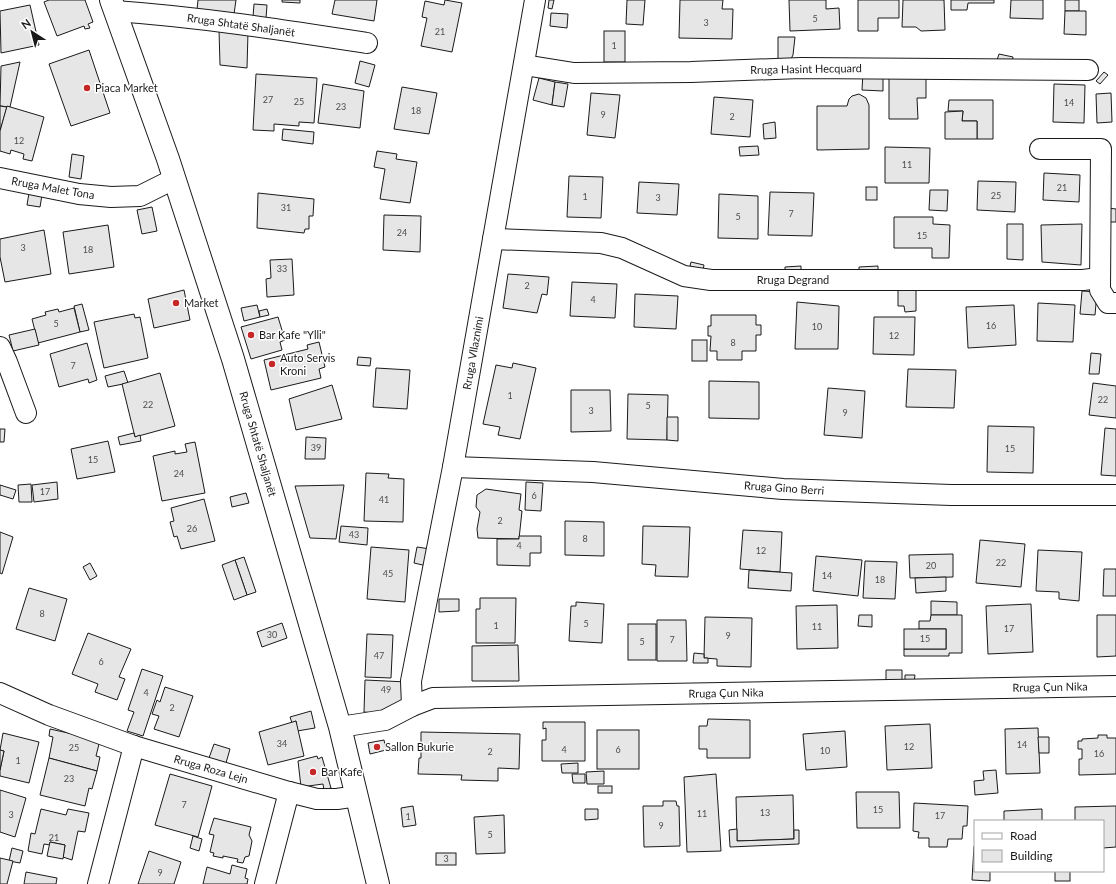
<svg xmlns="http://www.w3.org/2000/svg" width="1116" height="884" font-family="Lato,sans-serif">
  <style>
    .building { fill: #e6e6e6; stroke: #1a1a1a }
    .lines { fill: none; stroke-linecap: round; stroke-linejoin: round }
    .street-casing { stroke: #1a1a1a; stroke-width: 22 }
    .secondary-casing { stroke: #1a1a1a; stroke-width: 24 }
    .street { stroke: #fff; stroke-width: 20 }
    .secondary { stroke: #fff; stroke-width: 22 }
    .poi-dot { fill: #c62828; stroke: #fff; stroke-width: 1.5 }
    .labels { text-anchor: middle; stroke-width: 3; stroke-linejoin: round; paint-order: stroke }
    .number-label { font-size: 9px; fill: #4d4d4d }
    .street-label { font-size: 11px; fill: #1a1a1a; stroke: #fff }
    .poi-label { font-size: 11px; fill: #1a1a1a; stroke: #fff; text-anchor: start }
  </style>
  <rect width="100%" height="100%" fill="#fff"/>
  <g class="building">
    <polygon points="49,0 85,0 93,22 88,24 90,28 85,29 84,26 57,36 44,2"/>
    <polygon points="198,0 236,0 234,14 197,10"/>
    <polygon points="282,0 300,0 300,3 282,2"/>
    <polygon points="335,0 377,0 374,21 332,14"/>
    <polygon points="445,0 462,3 452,52 421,46 427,18 422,17 425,1 444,5"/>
    <polygon points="549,0 554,0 552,9 548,8"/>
    <polygon points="627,0 645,0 643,25 626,24"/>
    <polygon points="680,0 723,0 722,9 733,9 732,39 679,38"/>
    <polygon points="789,0 826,0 826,9 839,8 840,29 790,31"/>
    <polygon points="858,0 899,0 899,18 878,18 878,31 858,31"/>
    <polygon points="903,0 944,0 945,30 921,31 916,27 902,27"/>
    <polygon points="951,0 994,0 994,3 968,3 967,10 951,10"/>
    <polygon points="1011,0 1043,0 1043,19 1010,18"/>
    <rect x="1065" y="0" width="14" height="11"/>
    <polygon points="254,4 267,5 266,18 253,17"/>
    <polygon points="30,5 39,45 1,53 0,11"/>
    <polygon points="1065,11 1086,11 1086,35 1064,34"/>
    <polygon points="551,13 568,14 567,28 550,26"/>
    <polygon points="219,30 248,32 247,68 220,65"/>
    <rect x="604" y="31" width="21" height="31"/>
    <polygon points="778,37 795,37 793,55 791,59 778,60"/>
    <polygon points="89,50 110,113 71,126 49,64"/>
    <polygon points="999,54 1013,57 1012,63 997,60"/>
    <polygon points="360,61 375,65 369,87 355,83"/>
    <polygon points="20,62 10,107 0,106 1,66"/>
    <polygon points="863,72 883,73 883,91 862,90"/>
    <polygon points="1104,72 1108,75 1100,84 1096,81"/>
    <polygon points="256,74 317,78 314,123 299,122 299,126 274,124 274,131 253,130"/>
    <polygon points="889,76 926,76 926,98 917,98 918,119 889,119"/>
    <polygon points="539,78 555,82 552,105 533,100"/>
    <polygon points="555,82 568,84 564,107 552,105"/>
    <polygon points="323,84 364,91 360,128 318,123"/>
    <polygon points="1054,84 1085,85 1084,123 1053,122"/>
    <polygon points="402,87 437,93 429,134 394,129"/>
    <polygon points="591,93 620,95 615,138 587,135"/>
    <polygon points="1111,93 1112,122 1097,123 1096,94"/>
    <polygon points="859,94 866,98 869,105 869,149 817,150 817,106 847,106 849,99 852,96"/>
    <polygon points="714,97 753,100 750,137 711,134"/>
    <polygon points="949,100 993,100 993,139 977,139 977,121 962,121 963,111 948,111"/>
    <polygon points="0,106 7,107 0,131"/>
    <polygon points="7,106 44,117 32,161 23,159 24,154 11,150 10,154 0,151 0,131"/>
    <polygon points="963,111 962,121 977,121 977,139 945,139 945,112"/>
    <polygon points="775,122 776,138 764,139 763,124"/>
    <polygon points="283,129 314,132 313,144 282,140"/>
    <polygon points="758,146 759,155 740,156 739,147"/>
    <polygon points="885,147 930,148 929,183 885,183"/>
    <polygon points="377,151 397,154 396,159 417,162 410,203 380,199 385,169 374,167"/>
    <polygon points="72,154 84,156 81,179 69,177"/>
    <polygon points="1044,173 1080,175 1079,202 1043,200"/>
    <polygon points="569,176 603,177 601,218 567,217"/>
    <polygon points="978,181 1016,182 1015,212 977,210"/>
    <polygon points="639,182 679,184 677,215 637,213"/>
    <rect x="866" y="187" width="11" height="13"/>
    <polygon points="930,190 948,190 947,211 929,210"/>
    <polygon points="770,192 814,193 812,236 768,235"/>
    <polygon points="29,193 42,195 40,207 27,205"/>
    <polygon points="258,193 314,199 313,216 309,216 309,229 305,229 304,233 257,228"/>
    <polygon points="719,194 758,196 758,239 718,238"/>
    <polygon points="152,207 157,231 142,234 137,210"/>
    <polygon points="1108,208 1116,209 1116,222 1108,222"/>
    <polygon points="384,215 421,216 420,252 383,250"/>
    <polygon points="894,217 933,217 933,224 950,225 949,258 932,258 932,248 894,248"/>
    <polygon points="1007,224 1023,224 1023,260 1007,259"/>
    <polygon points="1082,224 1081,265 1042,262 1041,225"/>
    <polygon points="108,225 114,267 69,274 63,232"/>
    <polygon points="44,230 51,274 5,282 0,257 0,239"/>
    <polygon points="292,259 294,295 267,297 266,279 271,278 270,260"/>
    <polygon points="691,262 704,265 703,270 690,266"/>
    <polygon points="801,266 801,271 785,272 785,267"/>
    <polygon points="878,266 878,270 859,271 859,267"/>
    <polygon points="508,274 549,277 547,295 542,294 537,313 503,308"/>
    <polygon points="572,282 617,284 615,318 570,316"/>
    <polygon points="916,285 916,311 905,312 904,306 898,306 898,286"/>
    <polygon points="184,290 190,320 154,328 148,299"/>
    <polygon points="1082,291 1097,292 1095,315 1080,314"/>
    <polygon points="635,294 678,296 676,329 634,327"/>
    <polygon points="797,302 839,306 838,349 795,349"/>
    <polygon points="1038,303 1075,305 1073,342 1037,341"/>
    <polygon points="82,304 89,330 80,332 74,306"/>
    <polygon points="257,305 260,317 244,321 241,308"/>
    <polygon points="1014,305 1016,345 968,348 966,307"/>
    <polygon points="74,308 80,332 38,343 32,319 46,315 45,312 58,309 59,312"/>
    <polygon points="267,309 269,315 260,317 259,311"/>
    <polygon points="134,314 135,318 140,317 148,358 104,368 94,322"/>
    <polygon points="711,315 756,315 756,325 761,325 761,335 756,335 756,351 742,351 742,360 717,360 717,351 710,351 711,336 708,336 708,326 711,326"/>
    <polygon points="278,317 285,340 280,342 282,350 251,359 241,327"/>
    <polygon points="874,317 915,317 914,355 873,354"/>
    <polygon points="35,329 39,345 13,351 9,335"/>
    <rect x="692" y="340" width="15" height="21"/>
    <polygon points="319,342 325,367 319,369 321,378 271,390 264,360 308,349 307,345"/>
    <polygon points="87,343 97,380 89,383 88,379 59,387 50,354"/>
    <polygon points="1091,353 1101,354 1099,374 1089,374"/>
    <polygon points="358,357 371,358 370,366 357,365"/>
    <polygon points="513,363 536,368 520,439 498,435 500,427 483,424 496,365 512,368"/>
    <polygon points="376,368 410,370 407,409 373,407"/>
    <polygon points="908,369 956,370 954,408 906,407"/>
    <polygon points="124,371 128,383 108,387 105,376"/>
    <polygon points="160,373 175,426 135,437 122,384"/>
    <polygon points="709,381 759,382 759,419 709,418"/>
    <polygon points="1093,383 1116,386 1116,418 1089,415"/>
    <polygon points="332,385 342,419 296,430 289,399"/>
    <polygon points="828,388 865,391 862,438 824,435"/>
    <polygon points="571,390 610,390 611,431 571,432"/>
    <polygon points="628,394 668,395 667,440 627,439"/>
    <polygon points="667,417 678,417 678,441 667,440"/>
    <polygon points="988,426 1034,427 1033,473 987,472"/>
    <polygon points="1105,428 1116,429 1116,476 1101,475"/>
    <polygon points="0,429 5,429 4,442 0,442"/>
    <polygon points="134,433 135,437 140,435 141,441 120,445 118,437"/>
    <polygon points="306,437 326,438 325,459 305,459"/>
    <polygon points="108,441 115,472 77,479 71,449"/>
    <polygon points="195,442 205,493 162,501 153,456 175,451 175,454 187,452 185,444"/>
    <polygon points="366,473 389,474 388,478 404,479 403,522 364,521"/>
    <polygon points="57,482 58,499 34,502 32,485"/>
    <polygon points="526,482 543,483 541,511 525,510"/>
    <polygon points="31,484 32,502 19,502 18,485"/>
    <polygon points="0,485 16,490 13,499 0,495"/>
    <polygon points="344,485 336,539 310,538 295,486"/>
    <polygon points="486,489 521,494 519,510 522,511 519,539 478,538 477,529 480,512 476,507 477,495"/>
    <polygon points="246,493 249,503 232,507 230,497"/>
    <polygon points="204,499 215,541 181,549 177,536 174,537 170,522 174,521 171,508"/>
    <polygon points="565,521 604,522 604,556 565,555"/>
    <polygon points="341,526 368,528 367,545 339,542"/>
    <polygon points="643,526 690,527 688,577 655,576 656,565 642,564"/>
    <polygon points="743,530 782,532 780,572 740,569"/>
    <polygon points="0,532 13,537 2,574 0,573"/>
    <polygon points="519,536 541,536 541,553 530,553 530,566 497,565 497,539 519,539"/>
    <polygon points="980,540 1025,544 1021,587 976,583"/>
    <polygon points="371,547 409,550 405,602 367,599"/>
    <polygon points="417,547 430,549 427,566 414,563"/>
    <polygon points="1038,550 1082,552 1079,601 1059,599 1059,592 1036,591"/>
    <polygon points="953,554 953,577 910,578 909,555"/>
    <polygon points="816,556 862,560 858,596 813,591"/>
    <polygon points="244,557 256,592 247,595 235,560"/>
    <polygon points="235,560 247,595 234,600 222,565"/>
    <polygon points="865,561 897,562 895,599 863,598"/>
    <polygon points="90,563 97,576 90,580 83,567"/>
    <polygon points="1104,569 1116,569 1116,596 1103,596"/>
    <polygon points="749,570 792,573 791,591 748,588"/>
    <polygon points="946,577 946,591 916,593 915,578"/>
    <polygon points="29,588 67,599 55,641 16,629"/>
    <polygon points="480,598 516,598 515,643 476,643 476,609 480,609"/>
    <polygon points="439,599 459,599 459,611 439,612"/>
    <polygon points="931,601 957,602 957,615 931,615"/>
    <polygon points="576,602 604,604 602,643 569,641 571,606 576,606"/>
    <polygon points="1031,604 1033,652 988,654 986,606"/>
    <polygon points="837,605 838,648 797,649 796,606"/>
    <polygon points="859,615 872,615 872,627 858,626"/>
    <polygon points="931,615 962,615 962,653 949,653 949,656 904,656 904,649 946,649 946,629 919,629 919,621 930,621"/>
    <polygon points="1097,615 1116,615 1116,656 1097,657"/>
    <polygon points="705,617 752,618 751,667 717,666 717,659 704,658"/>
    <polygon points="657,620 686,620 687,661 657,661"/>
    <polygon points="282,623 287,638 262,647 257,632"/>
    <rect x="628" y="624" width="28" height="36"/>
    <rect x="904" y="629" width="42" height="20"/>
    <polygon points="88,633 131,649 119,677 125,679 117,700 95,692 98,684 72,674"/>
    <polygon points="367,634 393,635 391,678 365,677"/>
    <polygon points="518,645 519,681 472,681 472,646"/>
    <polygon points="694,653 704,654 704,658 708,658 708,663 693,663"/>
    <polygon points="142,669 163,676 143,736 127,731 134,712 128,710"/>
    <polygon points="886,670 902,670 902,682 886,683"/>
    <polygon points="905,675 915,675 914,682 905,681"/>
    <polygon points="365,680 407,682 401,705 386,714 364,712"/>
    <polygon points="165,687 193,696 179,737 154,729 159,716 152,714 157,700 160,702"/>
    <polygon points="311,711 315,728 297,731 296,721 292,723 290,717"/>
    <polygon points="708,719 750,720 750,758 707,758 707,749 699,749 699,726 707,726"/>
    <polygon points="296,721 304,756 268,765 259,732"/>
    <polygon points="543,722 585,722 585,761 542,761 542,740 546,740 546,728 543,729"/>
    <polygon points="930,724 932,768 887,770 885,726"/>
    <polygon points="1038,728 1040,773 1006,774 1005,729"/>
    <polygon points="50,729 100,740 96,756 100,757 97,771 49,758 53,737 49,736"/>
    <rect x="597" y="730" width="42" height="39"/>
    <polygon points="845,731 847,767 806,770 803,734"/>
    <polygon points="421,732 520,734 519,769 498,768 498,781 461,780 462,775 418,774 419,758 421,758"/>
    <polygon points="3,733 39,742 29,783 0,776 0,770 4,751 0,750"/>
    <polygon points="1098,735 1107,735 1107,738 1116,738 1116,774 1079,775 1079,759 1082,759 1082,749 1078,749 1078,741 1082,741 1082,739 1098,738"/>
    <polygon points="1038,737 1049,737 1049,753 1039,753"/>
    <polygon points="384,740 386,750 370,754 368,743"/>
    <polygon points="214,744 230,749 226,763 209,758"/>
    <polygon points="0,750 4,751 0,770"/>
    <polygon points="317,756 318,759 322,757 331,788 324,790 323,784 301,787 298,761"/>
    <polygon points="49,758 97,771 92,789 89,788 85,806 40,795"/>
    <polygon points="578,763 578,773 562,773 561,764"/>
    <polygon points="996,770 998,793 975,795 974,781 984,780 983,771"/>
    <polygon points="604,771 604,784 587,784 586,772"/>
    <polygon points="170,774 212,786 198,837 155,825"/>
    <polygon points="572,774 585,774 585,783 573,783"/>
    <polygon points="716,774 721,851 687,852 684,777"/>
    <rect x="598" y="786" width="14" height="7"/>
    <polygon points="0,790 26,798 15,837 0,832"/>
    <polygon points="856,792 899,792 900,828 857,828"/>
    <polygon points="793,795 794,839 737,841 736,797"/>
    <polygon points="663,801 676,801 677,806 679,806 680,846 644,847 643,806 663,806"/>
    <polygon points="914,803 968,806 967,826 963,826 962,839 948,839 947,847 929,847 929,838 918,838 919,832 913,831"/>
    <polygon points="413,806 416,825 403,827 401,808"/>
    <polygon points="1116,806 1116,847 1103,848 1103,821 1075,821 1075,807"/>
    <polygon points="41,809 66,815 68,809 89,813 85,832 78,831 72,860 63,857 65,845 50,842 50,845 44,844 42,854 28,851 31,833 35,834"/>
    <polygon points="585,809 598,809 598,819 585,820"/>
    <polygon points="1042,809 1042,821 1004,821 1004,811"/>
    <polygon points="504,815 505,853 476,854 474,817"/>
    <polygon points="214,818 251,827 249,835 252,841 249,856 245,857 243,863 237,862 238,859 223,856 223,858 213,856 214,853 210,852 214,835 209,834"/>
    <polygon points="737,829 737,841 794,839 794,830 799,830 799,844 730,847 729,830"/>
    <polygon points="193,836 202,839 199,851 190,848"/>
    <polygon points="50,842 65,845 63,859 47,856"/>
    <polygon points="974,846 975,846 975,871 990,871 990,881 972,880"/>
    <polygon points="12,848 23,851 20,863 9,861"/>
    <polygon points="149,851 181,862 174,884 138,884"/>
    <rect x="436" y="853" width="20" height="12"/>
    <polygon points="0,858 13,861 7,884 0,884"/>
    <polygon points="232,865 247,869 245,878 248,879 247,884 203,884 207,867 230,874"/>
    <rect x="1055" y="871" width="15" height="10"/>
    <polygon points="26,872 57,878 56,884 24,884"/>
  </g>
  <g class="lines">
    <defs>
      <g id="street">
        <path d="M115,11C200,17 283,30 367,43"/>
        <polyline points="524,65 574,73 691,72 801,68 1088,70"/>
        <polyline points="1040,149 1101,149 1100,290 1108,303 1116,303"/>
        <polyline points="0,178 79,194 111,197 140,196 174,179"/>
        <polyline points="493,239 601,243 622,248 684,276 711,280 1083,280 1099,278"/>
        <polyline points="0,347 7,362 26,413"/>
        <polyline points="453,467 593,472 783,489 951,495 1116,495"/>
        <polyline points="0,693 49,715 134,746 289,792 317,799 337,799 357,796"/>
        <polyline points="412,706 411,681 453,467 535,0"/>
        <polyline points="340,727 385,720 412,706 433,698 1116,686"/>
        <polyline points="98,884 134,746"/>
        <polyline points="265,884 289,792"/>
      </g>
      <polyline id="secondary" points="111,0 168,159 233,359 340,727 378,884"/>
    </defs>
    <use href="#street" class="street-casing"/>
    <use href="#secondary" class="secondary-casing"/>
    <use href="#street" class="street"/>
    <use href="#secondary" class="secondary"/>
  </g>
  <g class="poi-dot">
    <circle cx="87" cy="88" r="4"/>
    <circle cx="176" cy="303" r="4"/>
    <circle cx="251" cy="335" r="4"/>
    <circle cx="272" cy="364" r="4"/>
    <circle cx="377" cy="747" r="4"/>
    <circle cx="313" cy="772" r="4"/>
  </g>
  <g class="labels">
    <g class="number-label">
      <text x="815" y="22">5</text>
      <text x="706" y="26">3</text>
      <text x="440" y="35">21</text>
      <text x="614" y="49">1</text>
      <text x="268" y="103">27</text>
      <text x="299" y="105">25</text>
      <text x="1069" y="106">14</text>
      <text x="341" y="110">23</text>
      <text x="416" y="114">18</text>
      <text x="603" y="118">9</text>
      <text x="732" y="120">2</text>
      <text x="19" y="144">12</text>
      <text x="907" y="168">11</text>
      <text x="1062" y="191">21</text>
      <text x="996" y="199">25</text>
      <text x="585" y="200">1</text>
      <text x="658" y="201">3</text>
      <text x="286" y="211">31</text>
      <text x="791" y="217">7</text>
      <text x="738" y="220">5</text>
      <text x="402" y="236">24</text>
      <text x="922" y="239">15</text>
      <text x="23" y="251">3</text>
      <text x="88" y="253">18</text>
      <text x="282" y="272">33</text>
      <text x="527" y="289">2</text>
      <text x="593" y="303">4</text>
      <text x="56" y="327">5</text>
      <text x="991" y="329">16</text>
      <text x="817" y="330">10</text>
      <text x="894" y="339">12</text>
      <text x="733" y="346">8</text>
      <text x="73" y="369">7</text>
      <text x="510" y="399">1</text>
      <text x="1103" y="403">22</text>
      <text x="148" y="408">22</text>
      <text x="648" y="409">5</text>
      <text x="591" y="414">3</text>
      <text x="845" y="416">9</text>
      <text x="316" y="451">39</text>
      <text x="1010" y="452">15</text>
      <text x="93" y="463">15</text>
      <text x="179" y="477">24</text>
      <text x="45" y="495">17</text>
      <text x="534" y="499">6</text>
      <text x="384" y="503">41</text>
      <text x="500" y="524">2</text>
      <text x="192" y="532">26</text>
      <text x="354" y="538">43</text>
      <text x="585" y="542">8</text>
      <text x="519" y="549">4</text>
      <text x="761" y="554">12</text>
      <text x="1001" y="566">22</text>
      <text x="931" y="569">20</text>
      <text x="388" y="577">45</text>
      <text x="827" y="579">14</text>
      <text x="880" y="583">18</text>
      <text x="42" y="617">8</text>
      <text x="586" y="627">5</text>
      <text x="496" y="629">1</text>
      <text x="817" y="630">11</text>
      <text x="1009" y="632">17</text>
      <text x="272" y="638">30</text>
      <text x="728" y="639">9</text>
      <text x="925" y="642">15</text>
      <text x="672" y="643">7</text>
      <text x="642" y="645">5</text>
      <text x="379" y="659">47</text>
      <text x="101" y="665">6</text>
      <text x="386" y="693">49</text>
      <text x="146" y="696">4</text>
      <text x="172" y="711">2</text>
      <text x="282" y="747">34</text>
      <text x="1022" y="748">14</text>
      <text x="909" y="750">12</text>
      <text x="74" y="751">25</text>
      <text x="564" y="753">4</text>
      <text x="618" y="753">6</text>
      <text x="825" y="754">10</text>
      <text x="490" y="755">2</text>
      <text x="1099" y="757">16</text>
      <text x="18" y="764">1</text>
      <text x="69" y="782">23</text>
      <text x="184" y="808">7</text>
      <text x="878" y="813">15</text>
      <text x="765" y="816">13</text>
      <text x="702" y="817">11</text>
      <text x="11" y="818">3</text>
      <text x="940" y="819">17</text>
      <text x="408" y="820">1</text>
      <text x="661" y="829">9</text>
      <text x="490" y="838">5</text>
      <text x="54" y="841">21</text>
      <text x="446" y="862">3</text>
      <text x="160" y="876">9</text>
    </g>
    <g class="street-label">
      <text transform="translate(241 25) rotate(8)" y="4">Rruga Shtatë Shaljanët</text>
      <text transform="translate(806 69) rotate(-1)" y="4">Rruga Hasint Hecquard</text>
      <text transform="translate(53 188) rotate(10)" y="4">Rruga Malet Tona</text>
      <text x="793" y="284">Rruga Degrand</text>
      <text transform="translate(473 353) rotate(-80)" y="4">Rruga Vllaznimi</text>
      <text transform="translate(258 444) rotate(74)" y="4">Rruga Shtatë Shaljanët</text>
      <text transform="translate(784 488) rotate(4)" y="4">Rruga Gino Berri</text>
      <text transform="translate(1050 687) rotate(-1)" y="4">Rruga Çun Nika</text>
      <text transform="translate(726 693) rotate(-1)" y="4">Rruga Çun Nika</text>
      <text transform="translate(211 769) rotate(16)" y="4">Rruga Roza Lejn</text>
    </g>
    <g class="poi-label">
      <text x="95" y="92">Piaca Market</text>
      <text x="184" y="307">Market</text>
      <text x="259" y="339">Bar Kafe "Ylli"</text>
      <text x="280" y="362">Auto Servis<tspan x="280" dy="13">Kroni</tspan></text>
      <text x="385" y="751">Sallon Bukurie</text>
      <text x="321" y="776">Bar Kafe</text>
    </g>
  </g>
  <rect x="974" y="820" width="130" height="52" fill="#ffffff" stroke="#a3a3a3"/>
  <rect x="982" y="833" width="20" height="6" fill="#ffffff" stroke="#a3a3a3"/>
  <text x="1010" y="840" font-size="12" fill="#1a1a1a">Road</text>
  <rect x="982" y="850" width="20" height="12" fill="#e6e6e6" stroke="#a3a3a3"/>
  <text x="1010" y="860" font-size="12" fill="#1a1a1a">Building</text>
  <g transform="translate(32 32) rotate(324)" stroke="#ffffff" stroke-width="3" paint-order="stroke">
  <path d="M0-3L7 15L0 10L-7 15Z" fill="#1a1a1a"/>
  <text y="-6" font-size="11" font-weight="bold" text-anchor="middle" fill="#1a1a1a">N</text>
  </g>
</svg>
